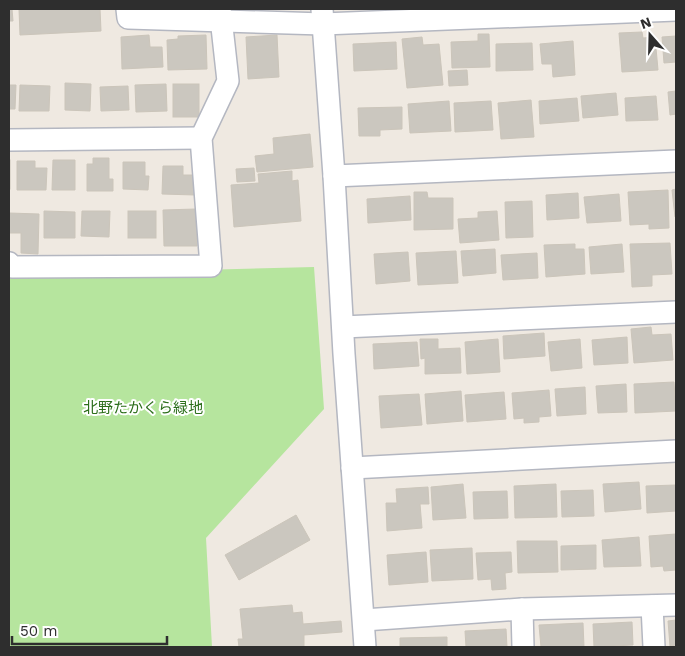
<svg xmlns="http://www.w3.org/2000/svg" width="685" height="656" font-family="'Work Sans','Noto Sans JP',sans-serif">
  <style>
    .green { fill: #b6e59e }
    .building { fill: #cbc7bf; stroke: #cbc5ba }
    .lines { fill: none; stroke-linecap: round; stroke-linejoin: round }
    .minor-casing { stroke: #b4b7c1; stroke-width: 24 }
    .minor { stroke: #fff; stroke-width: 21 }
    .labels { text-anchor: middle; stroke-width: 4; stroke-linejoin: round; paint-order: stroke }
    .park-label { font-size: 15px; fill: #2c6e1b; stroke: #fff }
  </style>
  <rect width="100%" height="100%" fill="#efe9e1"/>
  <polygon class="green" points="314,267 324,409 206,538 212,647 9,647 9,274 10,275"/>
  <g class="building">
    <polygon points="9,9 12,9 13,21 9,21"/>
    <polygon points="19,9 100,9 101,31 20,35"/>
    <polygon points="642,32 643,38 655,37 658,70 622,72 619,33"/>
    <polygon points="478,34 489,34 490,67 452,68 451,42 478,41"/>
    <polygon points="149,35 150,47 162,47 163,67 122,69 121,37"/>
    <polygon points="206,35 207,69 168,70 167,40 178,39 178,36"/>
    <polygon points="277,35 279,77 248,79 246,37"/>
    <polygon points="676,36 676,62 664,63 662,37"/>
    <polygon points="422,37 423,45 439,44 443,85 407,88 402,39"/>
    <polygon points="573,41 575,75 553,77 552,64 542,64 540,44"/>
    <polygon points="396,42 397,69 354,71 353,44"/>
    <polygon points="532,43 533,70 496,71 496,44"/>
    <polygon points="467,70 468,85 449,86 448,71"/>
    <polygon points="65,83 91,84 90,111 65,110"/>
    <polygon points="166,84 167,111 136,112 135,85"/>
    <rect x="173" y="84" width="26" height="33"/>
    <polygon points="9,85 16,85 15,109 9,109"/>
    <polygon points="20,85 50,86 49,111 19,111"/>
    <polygon points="128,86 129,110 101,111 100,87"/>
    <polygon points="676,91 676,114 670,115 668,92"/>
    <polygon points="616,93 618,115 583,118 581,96"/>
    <polygon points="656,96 658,120 626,121 625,98"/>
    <polygon points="577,98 579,121 540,124 539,101"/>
    <polygon points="531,100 534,137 501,139 498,103"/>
    <polygon points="449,101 451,131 410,133 408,104"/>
    <polygon points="491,101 493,130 455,132 454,103"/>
    <polygon points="402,107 402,129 380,130 380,136 359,136 358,108"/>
    <polygon points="310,134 313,167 257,172 255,156 274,154 273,138"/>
    <polygon points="93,158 109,158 109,179 113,179 113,191 87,191 87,164 93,164"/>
    <rect x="9" y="160" width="1" height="29"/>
    <polygon points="53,160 75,160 75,190 52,190"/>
    <polygon points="17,161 35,161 35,168 47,168 46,190 17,190"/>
    <polygon points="123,162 145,162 145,176 149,176 148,190 123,189"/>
    <polygon points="163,166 183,166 183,175 196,175 195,195 162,194"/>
    <polygon points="254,168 255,181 237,182 236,169"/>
    <polygon points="292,171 292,181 298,180 301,221 234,227 231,185 259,183 258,174"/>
    <polygon points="676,189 676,217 675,217 672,190"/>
    <polygon points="668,190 669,228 649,229 649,224 630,225 628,192"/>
    <polygon points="414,192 427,192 428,198 453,198 453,229 414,230"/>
    <polygon points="578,193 579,218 547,220 546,195"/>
    <polygon points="619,194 621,221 587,223 584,197"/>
    <polygon points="410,196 411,220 368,223 367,199"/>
    <polygon points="532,201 533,237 506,238 505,202"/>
    <polygon points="196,209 197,246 164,246 163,210"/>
    <polygon points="44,211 75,212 75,238 44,238"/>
    <polygon points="82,211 110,211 109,237 81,236"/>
    <rect x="128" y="211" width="28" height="27"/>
    <polygon points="497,211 499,240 460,243 458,219 478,218 478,212"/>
    <polygon points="9,213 39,214 38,254 21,253 21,233 9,233"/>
    <polygon points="670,243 672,274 652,275 652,286 632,287 630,244"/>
    <polygon points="575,244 575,249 584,249 585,274 546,277 544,245"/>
    <polygon points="622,244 624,272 591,274 589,247"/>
    <polygon points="495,249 496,273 463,276 461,251"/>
    <polygon points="456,251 458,283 418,285 416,253"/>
    <polygon points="408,252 410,281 376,284 374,254"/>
    <polygon points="537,253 538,278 503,280 501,255"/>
    <polygon points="651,327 652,335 671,334 673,360 634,363 631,329"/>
    <polygon points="544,333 545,356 504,359 503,336"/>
    <polygon points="627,337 628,363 594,365 592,340"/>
    <polygon points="420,339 438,339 438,349 460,348 461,373 425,374 425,358 421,359"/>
    <polygon points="498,339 500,372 467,374 465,342"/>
    <polygon points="580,339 582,368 551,371 548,342"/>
    <polygon points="417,342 419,366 374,369 373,344"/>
    <polygon points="674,382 676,411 635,413 634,384"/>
    <polygon points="626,384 627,412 598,413 596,386"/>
    <polygon points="585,387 586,414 557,416 555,389"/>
    <polygon points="549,390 551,416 539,417 539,422 524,423 524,418 514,419 512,393"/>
    <polygon points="461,391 463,421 427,424 425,394"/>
    <polygon points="504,392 506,419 467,422 465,395"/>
    <polygon points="419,394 422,425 381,428 379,396"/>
    <polygon points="639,482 641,509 605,512 603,484"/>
    <polygon points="463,484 466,518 433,520 431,487"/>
    <polygon points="556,484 557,517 515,518 514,486"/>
    <polygon points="676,485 676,511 647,513 646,486"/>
    <polygon points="428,487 429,504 420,504 422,528 387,531 386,503 397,503 396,489"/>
    <polygon points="593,490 594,516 562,517 561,491"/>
    <polygon points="507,491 508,518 474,519 473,492"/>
    <polygon points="296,515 310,540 239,580 225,555"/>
    <polygon points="676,534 676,570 664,571 663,566 651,567 649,536"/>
    <polygon points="639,537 641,566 604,567 602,540"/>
    <polygon points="517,541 557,541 558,572 518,573"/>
    <polygon points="596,545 596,569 561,570 561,546"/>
    <polygon points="472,548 473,579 432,581 430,550"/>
    <polygon points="426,552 428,582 389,585 387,555"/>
    <polygon points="511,552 512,572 505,573 506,589 492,590 491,579 478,580 476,553"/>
    <polygon points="292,605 293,613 302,612 303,624 341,621 342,632 304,635 304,647 239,647 238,639 243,639 240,609"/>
    <polygon points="676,620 676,645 670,646 668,621"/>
    <polygon points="632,622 633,645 594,647 593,624"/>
    <polygon points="583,623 584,647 541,647 539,625"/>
    <polygon points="506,629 507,647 466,647 465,631"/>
    <polygon points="447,637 447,647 400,647 400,638"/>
  </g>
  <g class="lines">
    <defs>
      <g id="minor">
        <polyline points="127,9 128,18 323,24 676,10"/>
        <polyline points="322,9 334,176 344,354 365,647"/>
        <polyline points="9,140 201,138"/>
        <polyline points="334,176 676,161"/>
        <polyline points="9,263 12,267 211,266 201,138 228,81 220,9"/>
        <polyline points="343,327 676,312"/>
        <polyline points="352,468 676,451"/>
        <polyline points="652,606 654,647"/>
        <polyline points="522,609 523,647"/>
        <polyline points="364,620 522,609 676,605"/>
      </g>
    </defs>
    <use href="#minor" class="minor-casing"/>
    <use href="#minor" class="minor"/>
  </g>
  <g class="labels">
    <g class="park-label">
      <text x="143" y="413">北野たかくら緑地</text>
    </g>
  </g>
  <rect width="685" height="656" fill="none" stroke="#2e2e2e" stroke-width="20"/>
  <g transform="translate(650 35) rotate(340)" stroke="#ffffff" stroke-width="4" paint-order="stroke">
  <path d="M0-4L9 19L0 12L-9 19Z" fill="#2e2e2e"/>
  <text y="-8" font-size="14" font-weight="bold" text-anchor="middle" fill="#2e2e2e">N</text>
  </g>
  <path d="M12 636v8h155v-8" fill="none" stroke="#2e2e2e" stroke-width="2.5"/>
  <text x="20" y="636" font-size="15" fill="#2e2e2e" stroke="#ffffff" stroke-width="4" paint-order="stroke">50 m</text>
</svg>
